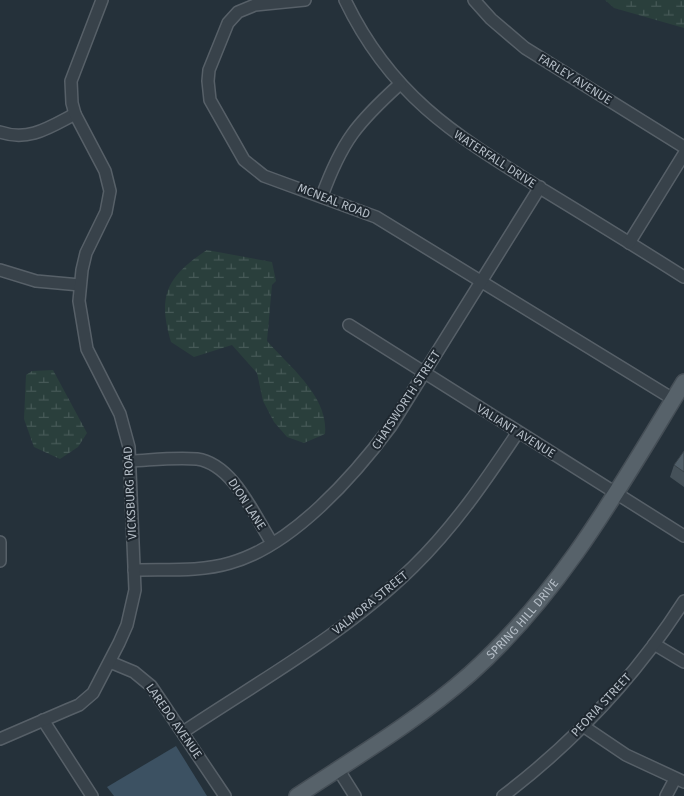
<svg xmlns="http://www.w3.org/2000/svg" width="684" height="796" font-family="'Fira Sans',sans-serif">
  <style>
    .wetland { fill: url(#wetland-marsh) }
    .water { fill: #3c5162 }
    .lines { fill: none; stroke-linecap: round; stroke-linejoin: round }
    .minor-casing { stroke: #576068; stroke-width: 14 }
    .major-casing { stroke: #454e56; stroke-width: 18 }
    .minor { stroke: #38424a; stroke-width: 11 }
    .major { stroke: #57626a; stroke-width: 15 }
    .wall { fill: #455159 }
    .building { fill: #505e68; stroke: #384249 }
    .labels { text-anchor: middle; stroke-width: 4; stroke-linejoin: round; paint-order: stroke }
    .street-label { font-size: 12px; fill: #b4bdc6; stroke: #1e272f }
  </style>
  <defs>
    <pattern id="wetland-marsh" width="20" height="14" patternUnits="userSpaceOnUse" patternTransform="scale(1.25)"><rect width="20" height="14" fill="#2a3f3c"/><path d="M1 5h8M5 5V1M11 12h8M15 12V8" fill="none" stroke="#465957"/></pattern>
  </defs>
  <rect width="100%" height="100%" fill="#25313a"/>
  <g class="wetland">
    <polygon points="605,0 684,0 684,28 614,8"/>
    <path d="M207,250L272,262L276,281L272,285L267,341C289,366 329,397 325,434L304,443L287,437L274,422L263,401L257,373L232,345L194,357L171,342C157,296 167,276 207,250Z"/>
    <polygon points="53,370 87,433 78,447 60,459 34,447 24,419 26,375 32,371"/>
  </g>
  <polygon class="water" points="176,746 207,796 114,796 107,787"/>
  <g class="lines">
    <defs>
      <g id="minor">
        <polyline points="305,0 255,5 238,12 228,23 209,70 208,81 210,100 244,160 264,176 376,217 673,399"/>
        <path d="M345,0C392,98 457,136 545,191C591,219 638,248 684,277"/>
        <polyline points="474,0 491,19 525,48 684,147"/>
        <path d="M0,132C29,142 50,127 75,114"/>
        <path d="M322,196C342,141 357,123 400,84"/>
        <polyline points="629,243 684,154"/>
        <polyline points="0,270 36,281 80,285"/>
        <polyline points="349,325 684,536"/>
        <path d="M131,461C152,460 175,457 197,459C233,464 254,515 272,543"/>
        <polyline points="0,542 0,561"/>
        <path d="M134,570C165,569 200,572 230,563C292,546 354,476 391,426L540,187"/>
        <polyline points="654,644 684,662"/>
        <polyline points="110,662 134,672 151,686 225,796"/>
        <polyline points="43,720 92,796"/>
        <polyline points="583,726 626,755 684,782"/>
        <path d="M183,732C261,680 346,633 413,567C454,527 486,480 518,432"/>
        <polyline points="0,739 67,710 79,705 93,693 119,643 127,625 135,590 129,447 120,414 87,349 79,301 82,270 86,253 106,212 110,191 105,171 75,114 72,103 71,81 102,0"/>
        <polyline points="338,769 355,796"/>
        <path d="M503,796C574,742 636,676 684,601"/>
        <polyline points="666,796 675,779"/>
      </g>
      <g id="major">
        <path id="s1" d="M297,796C356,757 417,721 470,674C562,592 621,485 684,382"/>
      </g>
    </defs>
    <use href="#minor" class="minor-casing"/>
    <use href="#major" class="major-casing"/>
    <use href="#minor" class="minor"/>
    <use href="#major" class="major"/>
  </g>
  <polygon class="wall" points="684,451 684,487 670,477 674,465"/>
  <polygon class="building" points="684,451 684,472 674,465"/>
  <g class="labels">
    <g class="street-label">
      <text transform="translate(575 79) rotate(32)" y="4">FARLEY AVENUE</text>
      <text transform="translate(495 159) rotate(33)" y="4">WATERFALL DRIVE</text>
      <text transform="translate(334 201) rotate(21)" y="4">MCNEAL ROAD</text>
      <text transform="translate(406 400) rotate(-57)" y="4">CHATSWORTH STREET</text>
      <text transform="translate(516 431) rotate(32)" y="4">VALIANT AVENUE</text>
      <text transform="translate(130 493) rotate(-93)" y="4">VICKSBURG ROAD</text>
      <text transform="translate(247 504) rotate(57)" y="4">DION LANE</text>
      <text transform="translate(370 603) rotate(-39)" y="4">VALMORA STREET</text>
      <text dy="4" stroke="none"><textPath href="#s1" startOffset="288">SPRING HILL DRIVE</textPath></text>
      <text transform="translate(601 705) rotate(-47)" y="4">PEORIA STREET</text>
      <text transform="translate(174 721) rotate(55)" y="4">LAREDO AVENUE</text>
    </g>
  </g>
</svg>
